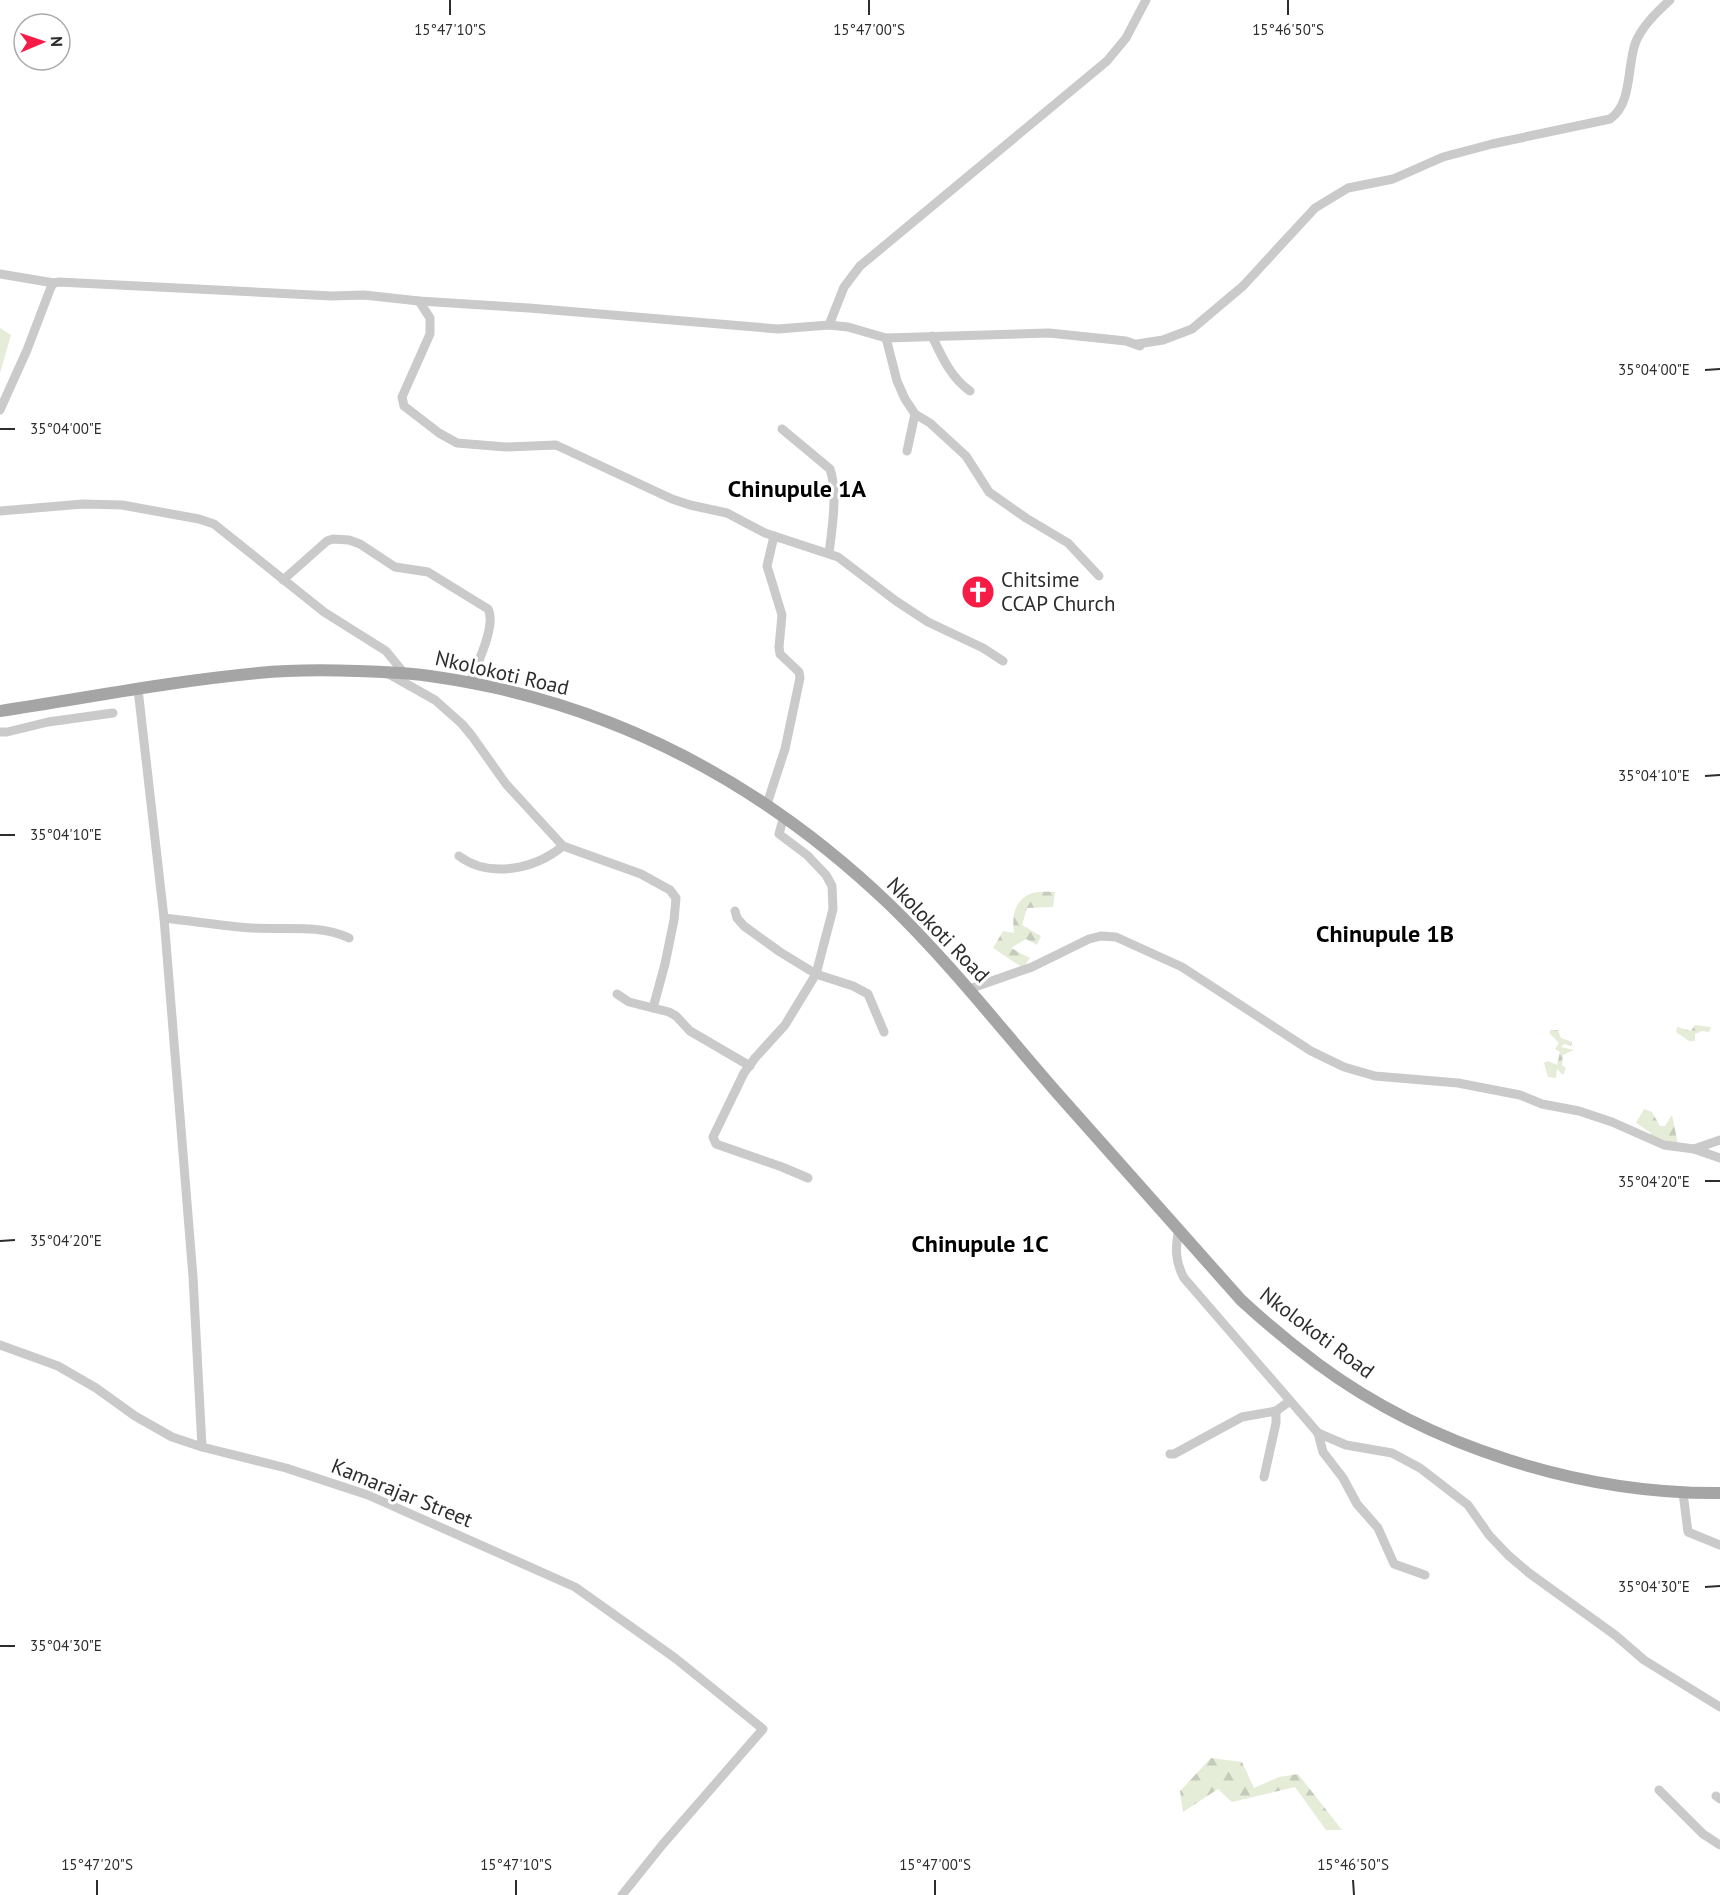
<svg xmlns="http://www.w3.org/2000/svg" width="1720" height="1895" font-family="'PT Sans',sans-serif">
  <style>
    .forest { fill: url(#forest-firs) }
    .green { fill: #e5ecd8 }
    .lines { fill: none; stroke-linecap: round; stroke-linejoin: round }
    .minor { stroke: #cacaca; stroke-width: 9 }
    .major { stroke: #a5a5a5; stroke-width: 12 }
    .ticks { fill: none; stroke: #2d2d2d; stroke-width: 2 }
    .labels { text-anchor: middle; stroke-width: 6; stroke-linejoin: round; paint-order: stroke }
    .poi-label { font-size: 21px; fill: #2d2d2d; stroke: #fff; text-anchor: start }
    .street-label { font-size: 21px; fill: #2d2d2d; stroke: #fff }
    .quarter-label { font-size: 24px; font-weight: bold; fill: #000; stroke: #fff }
    .ticks-label { font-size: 15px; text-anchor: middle; fill: #2d2d2d; stroke: #fff; stroke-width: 6; stroke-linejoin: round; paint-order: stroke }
  </style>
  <defs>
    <pattern id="forest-firs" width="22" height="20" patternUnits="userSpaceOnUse" patternTransform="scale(1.5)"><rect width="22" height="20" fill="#e5ecd8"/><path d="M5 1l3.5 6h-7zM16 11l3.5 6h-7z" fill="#c5cbba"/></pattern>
  </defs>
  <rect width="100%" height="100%" fill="#fff"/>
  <g class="forest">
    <path d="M1055,892L1053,907L1027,908L1022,925L1041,936L1037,945L1026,939L1011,948L1030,958L1023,968L993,948L1003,931L1014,933C1012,917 1013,902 1030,894C1036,891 1047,892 1055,892Z"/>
    <polygon points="1695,1025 1711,1027 1709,1032 1702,1031 1695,1034 1695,1041 1689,1041 1676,1032 1677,1027 1691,1031"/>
    <polygon points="1550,1030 1558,1030 1561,1038 1572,1042 1571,1046 1564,1044 1561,1047 1574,1050 1563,1055 1562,1065 1566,1068 1563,1075 1557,1069 1556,1078 1548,1077 1544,1063 1548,1061 1557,1065 1560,1052 1555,1049 1559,1043 1550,1034"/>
    <polygon points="1644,1109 1652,1112 1660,1126 1665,1126 1672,1115 1678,1144 1650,1139 1651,1133 1636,1123"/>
    <polygon points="1211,1758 1242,1762 1254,1788 1279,1777 1298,1774 1342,1830 1326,1830 1295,1787 1232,1802 1218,1789 1183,1812 1180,1791"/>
  </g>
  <polygon class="green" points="0,328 11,335 0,373"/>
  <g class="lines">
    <g class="minor">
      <polyline points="0,274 54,283"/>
      <polyline points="419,301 430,318 430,334 402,397 404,406 439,433 457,443 506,447 556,445 672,499 690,505 727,513 765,533 838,557 896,601 928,622 983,648 1003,661"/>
      <polyline points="829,325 848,327 886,338 1049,333 1126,341 1140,346"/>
      <path d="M932,336C942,357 951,378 970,391"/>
      <polyline points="886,338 897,381 905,399 915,414 930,423 966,456 989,492 1026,518 1068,543 1099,576"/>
      <path d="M1137,344L1163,340L1192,329L1243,286L1315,208L1348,188L1393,179L1443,157L1492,144L1610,119C1632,104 1627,68 1635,44C1641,27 1657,12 1670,0"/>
      <polyline points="0,410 27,350 51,287 54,283 59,282 332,296 364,295 419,301 529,308 778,329 829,325 844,287 860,266 1107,61 1126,38 1146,0"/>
      <path d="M782,429L830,469C838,493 832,529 829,553"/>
      <polyline points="907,451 915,414"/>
      <polyline points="0,511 83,504 122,505 199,519 214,524 324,612 386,651 404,673"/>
      <path d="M283,580L327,541L333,539L349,540L360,544L395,567L428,572L488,609C497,625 476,666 470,683"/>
      <polyline points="387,673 435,700 462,724 472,736 506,784 563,846 641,874 670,890 676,898 674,920 665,964 653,1008"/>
      <polyline points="138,689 164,918 193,1277 202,1447"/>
      <polyline points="0,732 7,732 48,722 113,713"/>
      <polyline points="767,804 785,749 800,678 799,672 780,654 779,647 782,615 767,566 774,536"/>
      <polyline points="784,816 779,834 807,855 826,875 832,886 833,909 816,974 785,1025 755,1058 744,1073 713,1137 716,1144 782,1167 808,1178"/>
      <path d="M459,856C490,879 535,869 563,846"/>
      <polyline points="735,911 737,918 744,926 780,952 816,974 853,986 868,994 884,1032"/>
      <path d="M164,918C193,921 223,926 252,928C283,930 320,924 349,938"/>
      <polyline points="969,989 1032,967 1089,939 1101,936 1116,937 1182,967 1311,1051 1344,1067 1375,1076 1458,1083 1520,1095 1542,1104 1579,1111 1612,1122 1664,1145 1694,1149 1720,1158"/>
      <polyline points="617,994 629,1002 669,1012 676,1016 690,1031 750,1066"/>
      <polyline points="1694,1149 1720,1140"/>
      <path d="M1179,1229C1175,1247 1175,1262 1184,1278L1318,1433L1346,1445L1392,1453L1420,1468L1468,1505L1489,1535L1508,1555L1529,1573L1615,1635L1644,1660L1720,1707"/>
      <polyline points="0,1345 58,1366 96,1388 135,1416 172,1437 202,1447 286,1468 368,1495 575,1587 675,1658 763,1729 663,1844 622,1895"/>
      <polyline points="1318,1433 1323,1452 1343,1478 1357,1504 1378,1528 1394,1564 1425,1575"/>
      <polyline points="1170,1454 1174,1454 1242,1417 1276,1411 1290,1401"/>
      <polyline points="1264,1477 1276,1423 1276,1411"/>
      <polyline points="1683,1493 1688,1532 1720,1545"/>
      <polyline points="1659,1790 1703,1834 1720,1845"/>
      <polyline points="1716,1796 1720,1799"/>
    </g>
    <path class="major" d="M0,711C86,698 172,681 258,673C305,668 353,670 400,673C432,675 464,681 496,688C648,722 777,797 889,904C950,963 1002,1030 1058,1094C1119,1163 1180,1232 1241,1300C1266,1323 1291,1344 1318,1364C1430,1447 1581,1494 1720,1493"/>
  </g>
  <path class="ticks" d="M450,0V15M869,0V15M1288,0V15M1705,370L1720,369M0,429H15M1705,776L1720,775M0,835H15M1705,1181H1720M0,1241L15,1240M1705,1587L1720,1586M0,1646H15M97,1880V1895M516,1880V1895M935,1880V1895M1353,1880L1354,1895"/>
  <defs>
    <symbol id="church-disc" viewBox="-11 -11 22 22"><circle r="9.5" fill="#f61c46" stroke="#fff"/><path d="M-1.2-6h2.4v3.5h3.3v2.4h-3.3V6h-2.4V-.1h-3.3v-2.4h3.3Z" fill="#fff"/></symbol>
  </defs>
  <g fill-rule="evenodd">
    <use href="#church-disc" x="959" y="573" width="38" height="38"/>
  </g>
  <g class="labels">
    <g class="poi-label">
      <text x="1001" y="587">Chitsime<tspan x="1001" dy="24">CCAP Church</tspan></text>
    </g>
    <g class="street-label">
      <text transform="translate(502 673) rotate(13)" y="7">Nkolokoti Road</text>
      <text transform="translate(938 930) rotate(46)" y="7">Nkolokoti Road</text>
      <text transform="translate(1317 1333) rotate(37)" y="7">Nkolokoti Road</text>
      <text transform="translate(402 1493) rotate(22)" y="7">Kamarajar Street</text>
    </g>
    <g class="quarter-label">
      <text x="797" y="497">Chinupule 1A</text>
      <text x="1385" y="942">Chinupule 1B</text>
      <text x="980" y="1252">Chinupule 1C</text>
    </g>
  </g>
  <g class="ticks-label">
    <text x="450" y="35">15°47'10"S</text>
    <text x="869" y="35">15°47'00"S</text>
    <text x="1288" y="35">15°46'50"S</text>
    <text x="1654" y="375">35°04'00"E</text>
    <text x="66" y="434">35°04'00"E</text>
    <text x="1654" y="781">35°04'10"E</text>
    <text x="66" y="840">35°04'10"E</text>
    <text x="1654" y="1187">35°04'20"E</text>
    <text x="66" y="1246">35°04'20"E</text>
    <text x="1654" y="1592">35°04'30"E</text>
    <text x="66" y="1651">35°04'30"E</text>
    <text x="97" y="1870">15°47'20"S</text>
    <text x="516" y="1870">15°47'10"S</text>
    <text x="935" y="1870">15°47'00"S</text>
    <text x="1353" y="1870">15°46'50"S</text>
  </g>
  <g transform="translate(42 42) rotate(88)"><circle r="28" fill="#ffffff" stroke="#ababab" stroke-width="1.5"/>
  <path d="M0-4.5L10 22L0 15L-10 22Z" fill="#f61c46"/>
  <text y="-9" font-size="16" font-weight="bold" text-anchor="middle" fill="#2d2d2d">N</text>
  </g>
</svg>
